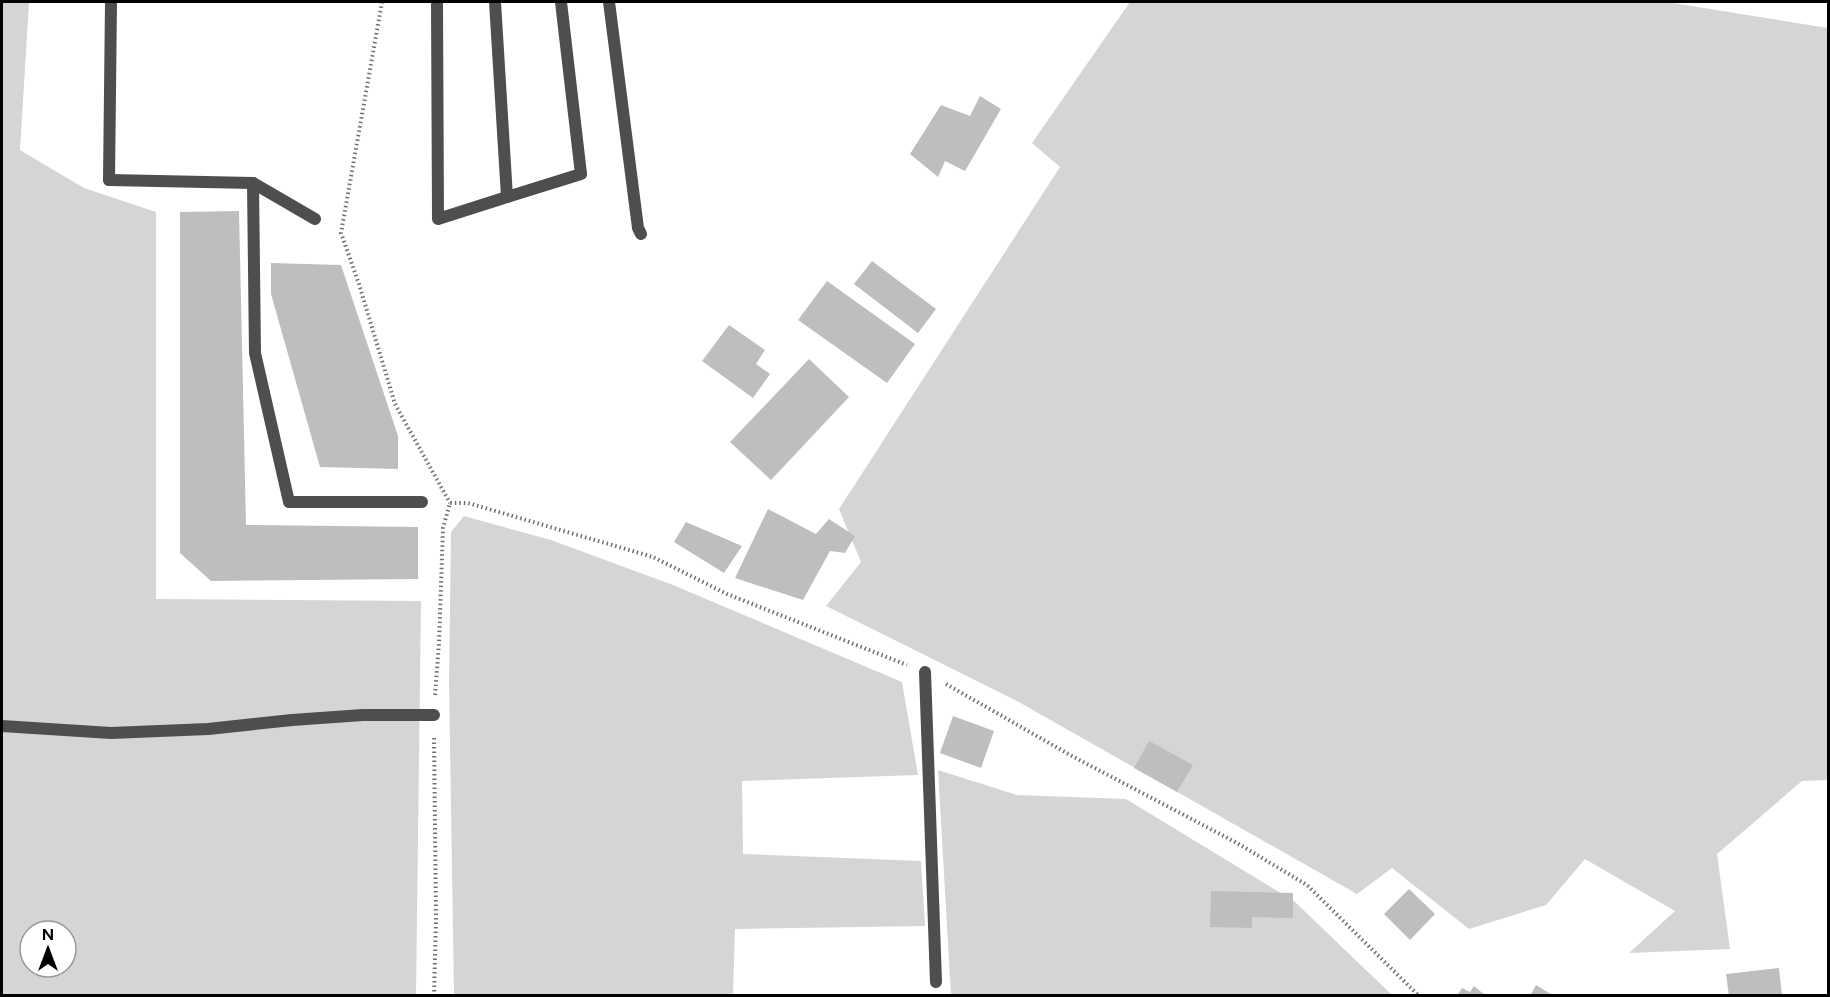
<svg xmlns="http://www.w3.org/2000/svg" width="1830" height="997" font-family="Figtree,sans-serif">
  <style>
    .green { fill: #d5d5d5; fill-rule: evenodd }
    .building { fill: #bebebe }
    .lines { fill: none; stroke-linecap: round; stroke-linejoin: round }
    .path { stroke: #707070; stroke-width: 4; stroke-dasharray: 1.5 3; stroke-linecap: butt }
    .service { stroke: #4e4e4e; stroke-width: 12 }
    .minor { stroke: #4e4e4e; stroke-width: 12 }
  </style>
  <rect width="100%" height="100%" fill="#fff"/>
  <g class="green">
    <path d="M2,2H29L20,150L84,188L156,212V599L421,601L416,995L2,996ZM30,931H66V967H30Z"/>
    <polygon points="1130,2 1667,2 1828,28 1828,780 1802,781 1717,854 1730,949 1629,953 1675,911 1585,859 1546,905 1469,929 1392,868 1357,894 1017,701 826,606 861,562 839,509 1060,167 1032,143"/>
    <polygon points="464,516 551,540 673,585 902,682 918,775 742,781 743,854 921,861 925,926 735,929 733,994 914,995 454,995 449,681 451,532"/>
    <polygon points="938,770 1017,795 1126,799 1294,901 1392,995 951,995"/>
  </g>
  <g class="building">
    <polygon points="980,96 1001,109 965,171 945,161 938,177 910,154 941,105 970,116"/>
    <polygon points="239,211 246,525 418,527 418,579 211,581 180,553 180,212"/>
    <polygon points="872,261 936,309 918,333 854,284"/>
    <polygon points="271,263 341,265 398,436 398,469 320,467 271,294"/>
    <polygon points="827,281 915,344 887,383 798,320"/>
    <polygon points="729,325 765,350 756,364 770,374 753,398 702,361"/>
    <polygon points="809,359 849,397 771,480 730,442"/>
    <polygon points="768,509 816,534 829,519 855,536 845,553 830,551 803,600 735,578"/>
    <polygon points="686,522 742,546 724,573 674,542"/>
    <polygon points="953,716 994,731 981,768 940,753"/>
    <polygon points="1149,741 1193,765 1177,792 1134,768"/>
    <polygon points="1409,889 1435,914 1410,940 1384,914"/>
    <polygon points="1211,891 1293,893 1293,918 1252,917 1252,928 1210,927"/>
    <polygon points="1779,968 1782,996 1729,996 1726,974"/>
    <polygon points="1536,985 1554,996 1530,996"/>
    <polygon points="1474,986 1486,996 1457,996 1462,988 1470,992"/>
  </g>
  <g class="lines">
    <g class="path">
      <polyline points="382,2 341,233 359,284 395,404 450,503"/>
      <polyline points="946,684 1070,755 1237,843 1307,885 1419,996"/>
      <polyline points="435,695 439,643 443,528 450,503 468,503 653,557 727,594 907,665"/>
      <polyline points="434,996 436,919 434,735"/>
    </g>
    <g class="service">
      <polyline points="437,2 438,219 507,197"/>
      <polyline points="495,2 507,197 581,174 561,2"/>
      <polyline points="609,2 638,228 641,234"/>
      <polyline points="109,180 253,183 255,353 289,502 422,502"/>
      <polyline points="253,183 315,219"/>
      <polyline points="925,672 936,982"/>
      <polyline points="2,726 111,733 208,729 292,720 363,715 434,715"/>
    </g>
    <polyline class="minor" points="109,180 111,2"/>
  </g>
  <rect width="1830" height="997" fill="none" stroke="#000000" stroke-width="6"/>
  <g transform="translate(48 949)"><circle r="28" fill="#ffffff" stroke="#999999" stroke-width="1.5"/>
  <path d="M0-4.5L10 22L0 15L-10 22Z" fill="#000000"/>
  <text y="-9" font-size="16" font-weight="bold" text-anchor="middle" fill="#000000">N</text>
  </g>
</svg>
